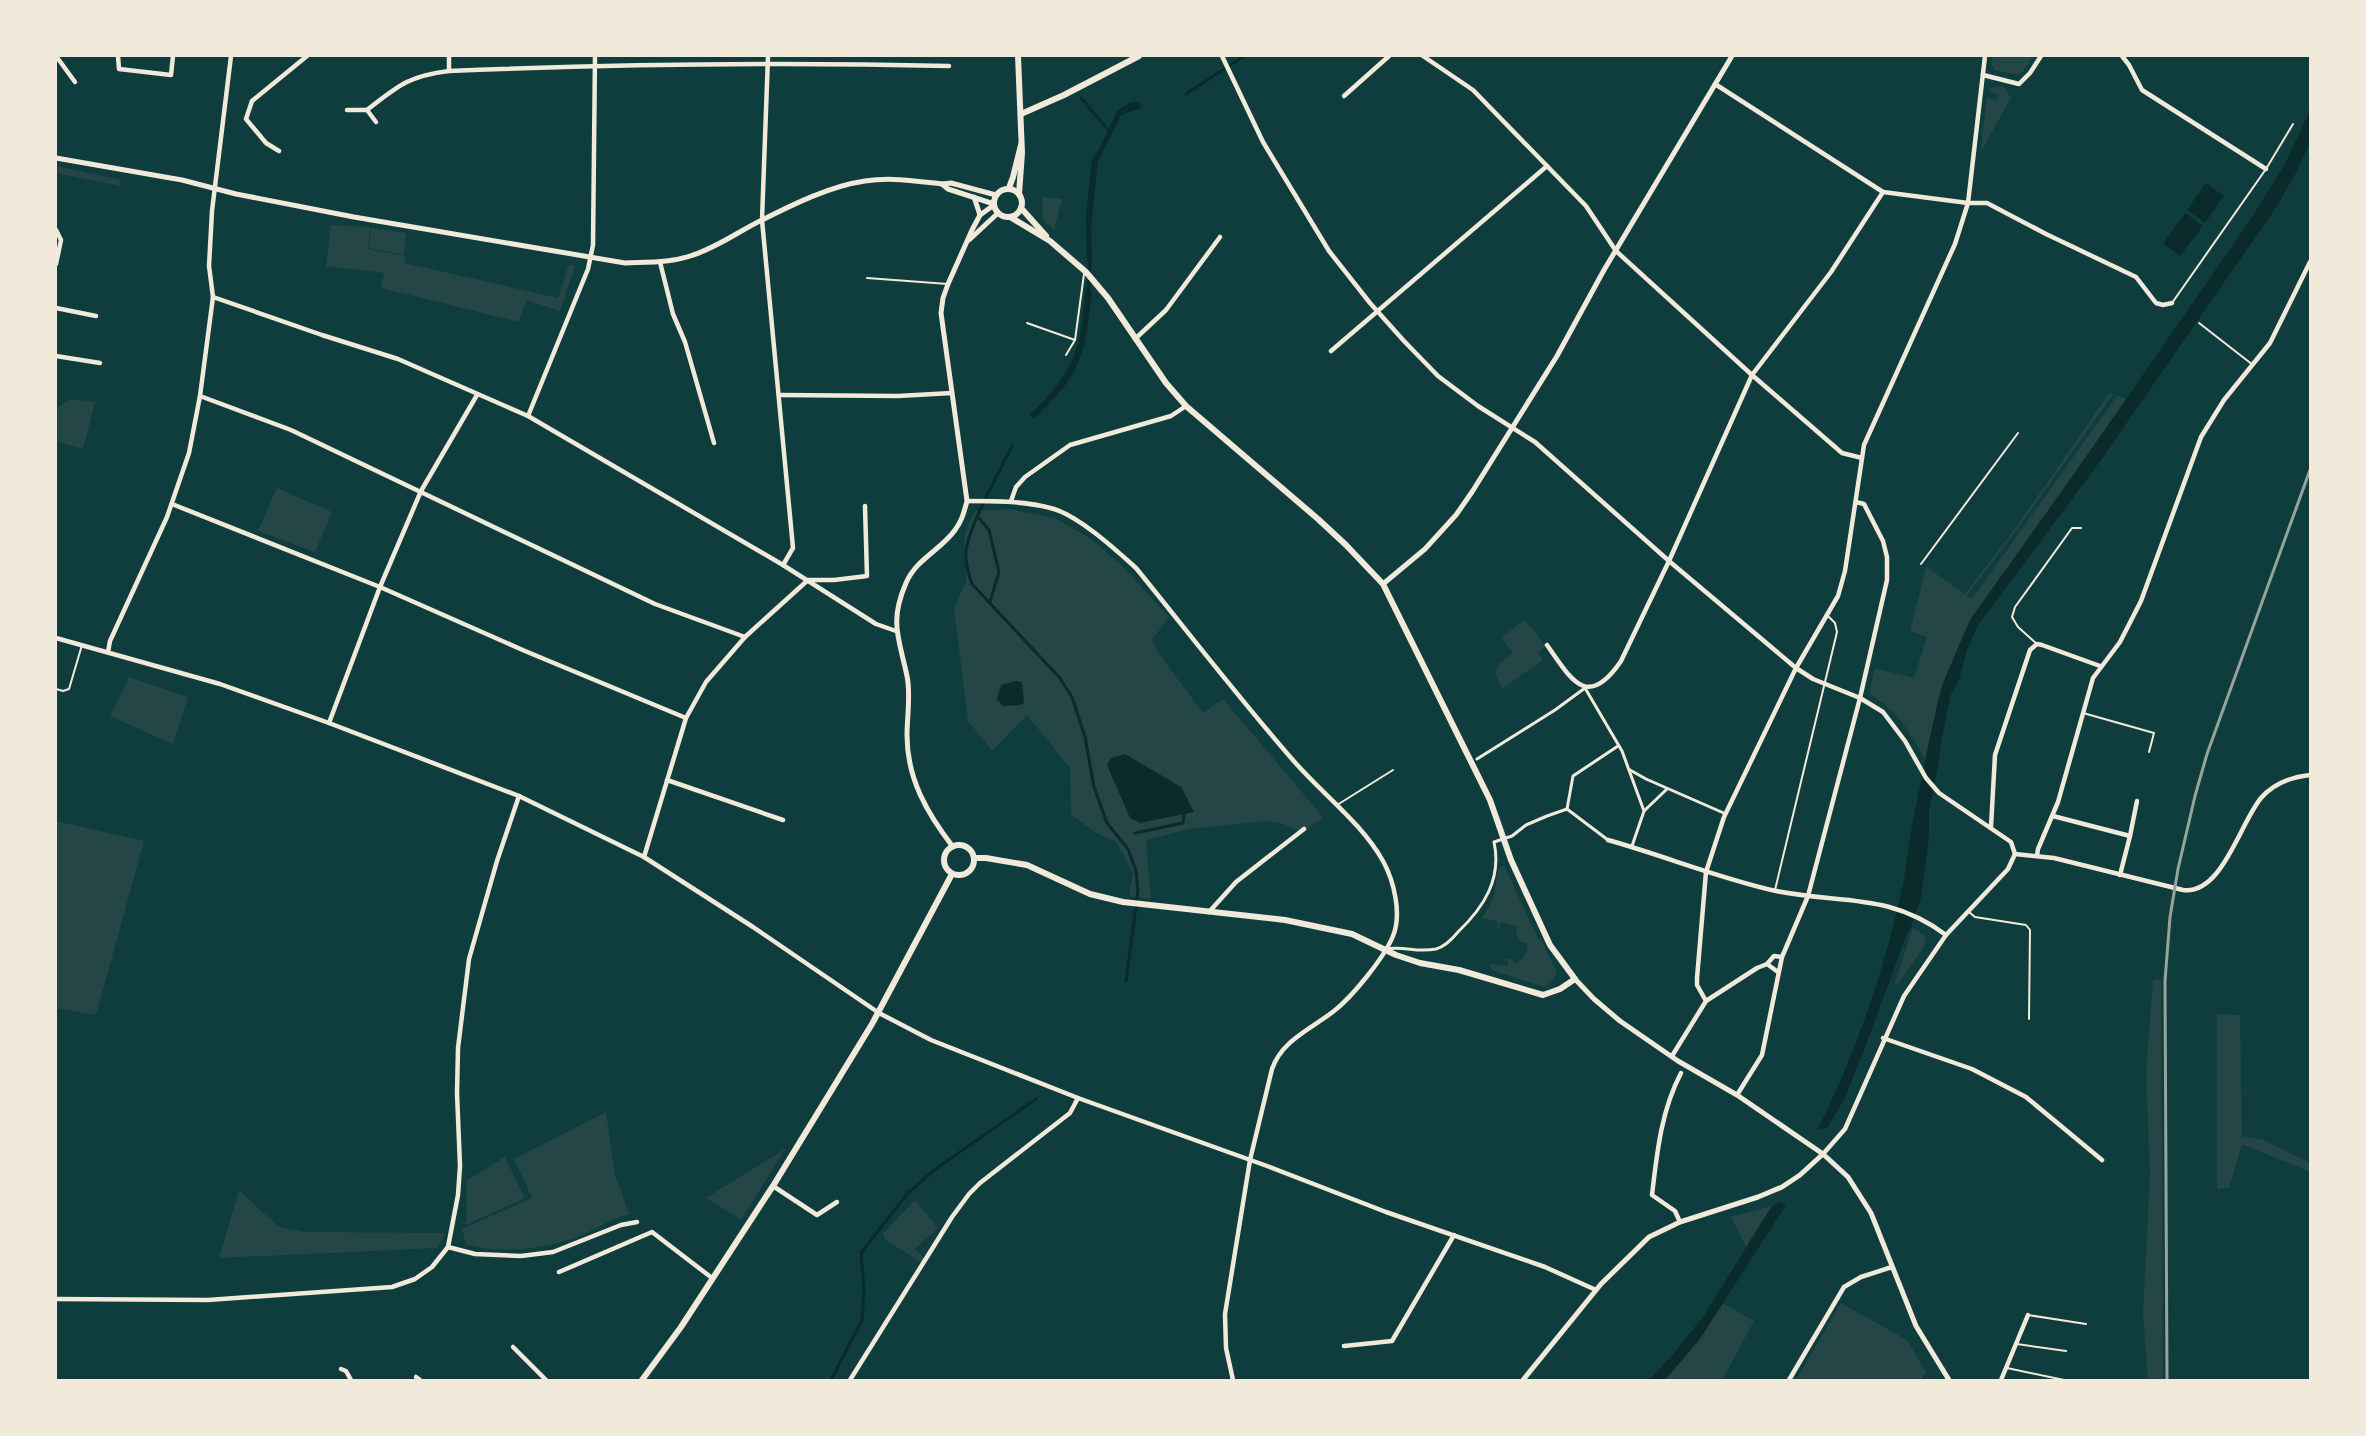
<svg xmlns="http://www.w3.org/2000/svg" width="2366" height="1436" font-family="'Space Grotesk',sans-serif">
  <style>
    .green { fill: #244646 }
    .water { fill: #0a2a2b }
    .lines { fill: none; stroke-linecap: round; stroke-linejoin: round }
    .stream { stroke: #0a2a2b; stroke-width: 3 }
    .service { stroke: #f1e9da; stroke-width: 2 }
    .pedestrian { stroke: #f1e9da; stroke-width: 3 }
    .minor { stroke: #f1e9da; stroke-width: 4.5 }
    .tertiary { stroke: #f1e9da; stroke-width: 5 }
    .secondary { stroke: #f1e9da; stroke-width: 6 }
    .rail { stroke: #97a49c; stroke-width: 3 }
  </style>
  <rect width="100%" height="100%" fill="#0f3d3e"/>
  <g class="green">
    <polygon points="1993,56 2033,56 2024,70 2018,75 1995,70 1991,64"/>
    <polygon points="2000,86 2005,88 2011,98 1980,153 1987,97 1996,102 1999,95 1989,90 1994,87"/>
    <polygon points="56,166 121,180 120,186 56,173"/>
    <polygon points="1043,197 1062,199 1054,230 1042,219"/>
    <polygon points="331,225 370,227 368,249 405,256 405,263 558,298 569,264 575,266 560,311 526,300 519,322 381,288 384,273 326,266"/>
    <polygon points="371,228 406,233 404,255 369,248"/>
    <path d="M2110,392L2113,394L2019,527L1967,595L1972,599L2117,396L2127,398L1970,620L1943,683L1925,759C1907,728 1899,713 1869,693L1875,668L1914,678L1927,637L1910,631L1926,567L1965,594L2017,526Z"/>
    <polygon points="70,399 95,402 83,449 56,441 56,408"/>
    <polygon points="277,488 332,512 315,552 258,531"/>
    <polygon points="1008,509 1055,518 1094,541 1125,569 1169,617 1152,640 1159,654 1203,713 1223,699 1323,817 1303,833 1284,824 1268,821 1189,829 1146,840 1151,899 1129,896 1133,873 1116,842 1096,833 1071,814 1070,768 1027,715 992,751 968,721 954,608 967,580 964,538 970,519 976,511"/>
    <polygon points="1524,619 1546,646 1538,653 1543,660 1503,688 1495,675 1499,664 1513,653 1502,638"/>
    <polygon points="129,677 188,697 173,744 110,716"/>
    <polygon points="56,821 144,841 96,1015 56,1008"/>
    <path d="M1504,865L1539,941L1540,938L1557,973L1552,982L1544,987L1491,970L1490,964L1508,966L1507,959H1511L1515,964C1524,958 1528,953 1527,943L1520,942L1516,935L1517,926L1501,922L1499,929L1497,928V921L1482,918C1493,902 1497,889 1497,870Z"/>
    <polygon points="1913,927 1925,936 1925,945 1897,985 1895,983"/>
    <polygon points="2153,979 2161,980 2163,1380 2148,1380 2143,1315 2150,1173 2146,1073"/>
    <polygon points="2217,1014 2240,1015 2242,1136 2263,1140 2310,1163 2310,1172 2242,1144 2229,1188 2217,1189"/>
    <path d="M606,1112L615,1174L629,1214C610,1219 595,1230 577,1237C544,1249 500,1255 466,1244L462,1229L532,1198L514,1159Z"/>
    <polygon points="785,1149 741,1220 706,1198"/>
    <polygon points="505,1157 525,1198 466,1225 467,1180"/>
    <polygon points="239,1190 279,1227 303,1232 445,1233 438,1248 219,1258"/>
    <polygon points="915,1200 938,1228 915,1249 925,1259 922,1263 885,1239 883,1233"/>
    <polygon points="1772,1206 1746,1246 1731,1217"/>
    <polygon points="1722,1303 1754,1321 1722,1380 1665,1380 1699,1339"/>
    <polygon points="1841,1303 1907,1340 1926,1372 1921,1380 1796,1380"/>
  </g>
  <g class="water">
    <polygon points="1131,102 1140,102 1141,108 1121,115 1098,162 1091,227 1092,265 1087,261 1086,216 1092,160 1102,144 1117,111"/>
    <path d="M2310,104V142L2297,171L2275,209L2101,460L1978,625L1967,650L1959,680L1951,694L1941,742L1938,767L1929,809V837L1921,897L1911,927L1905,939L1864,1050L1844,1100L1827,1128L1818,1129C1855,1054 1883,975 1901,893C1907,869 1908,845 1913,821C1921,781 1929,741 1938,701L1943,683L1970,620L2068,483L2250,220L2284,166L2307,117Z"/>
    <polygon points="2206,183 2224,196 2205,223 2187,210"/>
    <polygon points="2185,213 2203,226 2180,256 2163,244"/>
    <path d="M1086,286L1092,294C1083,359 1083,372 1034,419L1030,415C1076,370 1081,349 1086,286Z"/>
    <polygon points="1016,681 1022,682 1024,703 1021,705 1002,706 997,699 1001,685"/>
    <polygon points="1125,754 1181,787 1194,812 1140,823 1130,818 1107,765 1111,758"/>
    <polygon points="1780,1202 1786,1205 1700,1339 1665,1380 1649,1380 1675,1352 1705,1314 1772,1206"/>
  </g>
  <g class="lines">
    <g class="stream">
      <polyline points="1186,94 1244,56"/>
      <polyline points="1081,98 1109,131"/>
      <polyline points="1089,292 1090,260"/>
      <path d="M1012,446C1000,471 969,525 966,551C965,562 968,573 972,584L1059,677L1072,697L1085,737L1094,787L1107,823L1128,849L1136,871L1138,891L1126,981"/>
      <polyline points="978,517 989,530 999,572 990,602"/>
      <polyline points="1135,833 1183,823 1184,814"/>
      <polyline points="831,1380 862,1320 864,1290 861,1253 908,1193 937,1168 1036,1099"/>
    </g>
    <g class="service">
      <polyline points="867,278 948,284"/>
      <polyline points="2172,303 2266,169 2293,124"/>
      <polyline points="1027,323 1075,340"/>
      <polyline points="2199,323 2253,365"/>
      <polyline points="1066,355 1075,340 1084,274"/>
      <polyline points="1921,564 2018,433"/>
      <polyline points="2037,644 2018,627 2012,617 2015,607 2072,528 2081,528"/>
      <polyline points="56,689 63,691 69,689 82,645"/>
      <polyline points="2083,713 2154,733 2149,752"/>
      <polyline points="1337,805 1393,770"/>
      <polyline points="1775,890 1837,632 1835,623 1828,616"/>
      <polyline points="1969,912 1975,917 2026,925 2030,930 2029,1019"/>
      <polyline points="2028,1315 2086,1324"/>
      <polyline points="2017,1344 2066,1351"/>
      <polyline points="2007,1368 2064,1380"/>
    </g>
    <g class="pedestrian">
      <polyline points="1477,759 1555,710 1585,688 1622,751 1644,811 1632,846"/>
      <polyline points="1630,770 1646,779 1726,814"/>
      <polyline points="1567,809 1573,776 1618,746"/>
      <polyline points="1644,811 1667,789"/>
      <path d="M1386,949C1405,946 1417,953 1436,949C1444,947 1453,938 1458,932C1484,907 1502,879 1494,842L1512,836L1526,825L1547,816L1567,809L1608,840"/>
    </g>
    <g class="minor">
      <polyline points="56,56 75,82"/>
      <polyline points="118,56 119,69 171,75 173,56"/>
      <polyline points="768,56 762,220 793,548 783,565"/>
      <polyline points="1222,56 1263,142 1329,251 1370,303 1404,341 1438,376 1478,406 1535,442 1669,561 1796,668 1813,679 1860,698 1883,712 1905,741 1926,778 1939,793 2011,842 2015,854"/>
      <polyline points="1423,56 1473,90 1586,206 1616,251 1752,375 1842,453 1862,458"/>
      <polyline points="2122,56 2129,65 2142,90 2266,169"/>
      <polyline points="449,71 449,56"/>
      <polyline points="1983,75 2019,84 2030,73 2041,56"/>
      <polyline points="1715,84 1883,192 1968,203 1987,203 2046,234 2136,277 2156,303 2163,305 2172,303"/>
      <polyline points="1344,96 1389,56"/>
      <path d="M347,110H367C398,86 408,76 449,71C616,64 782,62 949,66"/>
      <polyline points="367,110 376,122"/>
      <polyline points="279,151 266,143 246,119 252,101 307,56"/>
      <polyline points="56,230 61,240 56,264"/>
      <polyline points="660,262 673,314 685,342 714,443"/>
      <polyline points="213,297 322,335 398,359 528,416 783,565 876,624 896,631"/>
      <polyline points="56,308 96,316"/>
      <polyline points="1135,339 1166,310 1220,237"/>
      <polyline points="1331,351 1547,166"/>
      <polyline points="56,356 100,363"/>
      <polyline points="779,395 898,396 952,393"/>
      <polyline points="200,396 291,430 655,604 745,637"/>
      <polyline points="528,416 588,269 593,245 595,56"/>
      <path d="M967,501C997,501 1026,501 1054,509C1080,517 1116,550 1136,568C1188,632 1238,697 1292,759C1321,793 1361,822 1383,861C1394,881 1402,914 1393,936C1384,958 1352,997 1334,1011C1311,1029 1282,1040 1272,1069L1250,1160L1225,1314L1226,1348L1233,1380"/>
      <polyline points="1011,501 1016,487 1025,477 1070,445 1171,416 1186,406"/>
      <polyline points="172,504 380,587 525,651 686,718"/>
      <polyline points="56,638 220,684 329,723 519,796 644,857 753,927 879,1013 931,1040 1078,1098 1267,1166 1386,1212 1545,1267 1596,1290"/>
      <path d="M1547,645C1571,679 1587,711 1621,661L1669,561L1752,375L1831,272L1883,192"/>
      <polyline points="108,652 110,641 167,517 189,453 200,396 213,297 209,266 212,211 231,56"/>
      <polyline points="329,723 380,587 421,491 477,395"/>
      <polyline points="667,780 783,820"/>
      <polyline points="2053,816 2130,836 2120,875"/>
      <polyline points="1991,827 1995,755 2030,650 2037,644 2042,645 2100,666"/>
      <polyline points="2130,836 2137,801"/>
      <path d="M1608,840C1665,856 1718,878 1776,891C1840,904 1889,892 1946,935"/>
      <path d="M2015,854L2054,858L2183,890C2222,895 2240,823 2261,798C2274,783 2292,777 2310,775"/>
      <polyline points="2037,856 2038,849 2058,802 2093,678 2120,642 2141,601 2201,437 2224,400 2270,343 2310,262"/>
      <polyline points="644,857 686,718 706,682 745,637 808,580 834,580 867,576 865,506"/>
      <polyline points="1209,912 1236,882 1304,829"/>
      <polyline points="1778,972 1767,964 1774,956 1782,957"/>
      <polyline points="1706,1001 1757,968 1767,964"/>
      <polyline points="1883,1038 1972,1069 2026,1097 2102,1160"/>
      <polyline points="1672,1056 1706,1001 1697,985 1697,978 1706,872 1724,817 1796,668 1838,596 1845,571 1864,445 1955,244 1968,203 1985,56"/>
      <polyline points="1737,1095 1762,1055 1782,957 1808,896 1860,698 1887,580 1887,557 1883,541 1864,504 1856,502"/>
      <polyline points="1823,1154 1845,1129 1904,996 1946,935 2008,869 2015,854"/>
      <polyline points="773,1186 817,1215 837,1202"/>
      <path d="M1680,1222L1675,1211L1652,1195C1657,1153 1661,1111 1681,1073"/>
      <polyline points="448,1247 475,1254 521,1256 553,1252 621,1225 637,1222"/>
      <polyline points="559,1272 652,1232 712,1278"/>
      <polyline points="56,1299 208,1300 392,1287 415,1279 432,1267 448,1247 458,1195 460,1166 457,1093 458,1048 469,959 497,861 519,796"/>
      <polyline points="1344,1346 1392,1341 1454,1235"/>
      <polyline points="513,1347 546,1380"/>
      <polyline points="341,1369 346,1371 351,1380"/>
      <polyline points="416,1377 420,1380"/>
      <polyline points="850,1380 952,1217 969,1194 980,1183 1070,1113 1078,1098"/>
      <polyline points="1789,1380 1844,1287 1861,1277 1892,1267"/>
      <polyline points="2001,1380 2028,1315"/>
    </g>
    <g class="tertiary">
      <path d="M56,158L182,180L236,194L354,217L625,263C648,262 672,263 693,255C718,247 739,231 762,220C794,204 830,186 865,181C891,177 917,181 942,184L951,183L996,195"/>
      <polyline points="942,184 948,189 994,204"/>
      <polyline points="974,197 980,215"/>
      <polyline points="969,240 998,213"/>
      <polyline points="1383,584 1425,549 1456,515 1472,492 1557,356 1604,270 1732,56"/>
      <path d="M953,847C927,813 907,779 907,735C907,716 911,695 907,676C899,638 889,622 906,583C916,559 941,550 955,530C962,521 964,512 967,501L941,313L943,298L948,284L972,230L980,215L994,205"/>
      <polyline points="1575,979 1594,999 1620,1021 1678,1061 1737,1095 1823,1154 1848,1177 1871,1213 1916,1326 1949,1380"/>
      <polyline points="1523,1380 1601,1284 1649,1237 1680,1222 1758,1197 1782,1187 1800,1175 1823,1154"/>
    </g>
    <g class="secondary">
      <polyline points="1018,56 1022,153 1019,194"/>
      <polyline points="1021,114 1064,95 1139,56"/>
      <polyline points="1009,188 1013,177 1021,145"/>
      <circle cx="1008" cy="203" r="14"/>
      <polyline points="1021,208 1046,236"/>
      <circle cx="959" cy="860" r="15"/>
      <polyline points="975,858 986,858 1027,865 1090,894 1123,902 1285,920 1352,934 1396,955 1420,963 1459,970 1543,995 1560,989 1575,979 1550,945 1511,860 1490,800 1383,584 1346,545 1318,519 1186,406 1166,383 1108,298 1086,272 1050,241 1010,217"/>
      <polyline points="642,1380 681,1327 773,1186 872,1024 952,874"/>
    </g>
    <polyline class="rail" points="2167,1380 2165,981 2170,917 2178,869 2195,796 2207,754 2310,470"/>
  </g>
  <rect width="2366" height="1436" fill="none" stroke="#f1e9da" stroke-width="114"/>
</svg>
